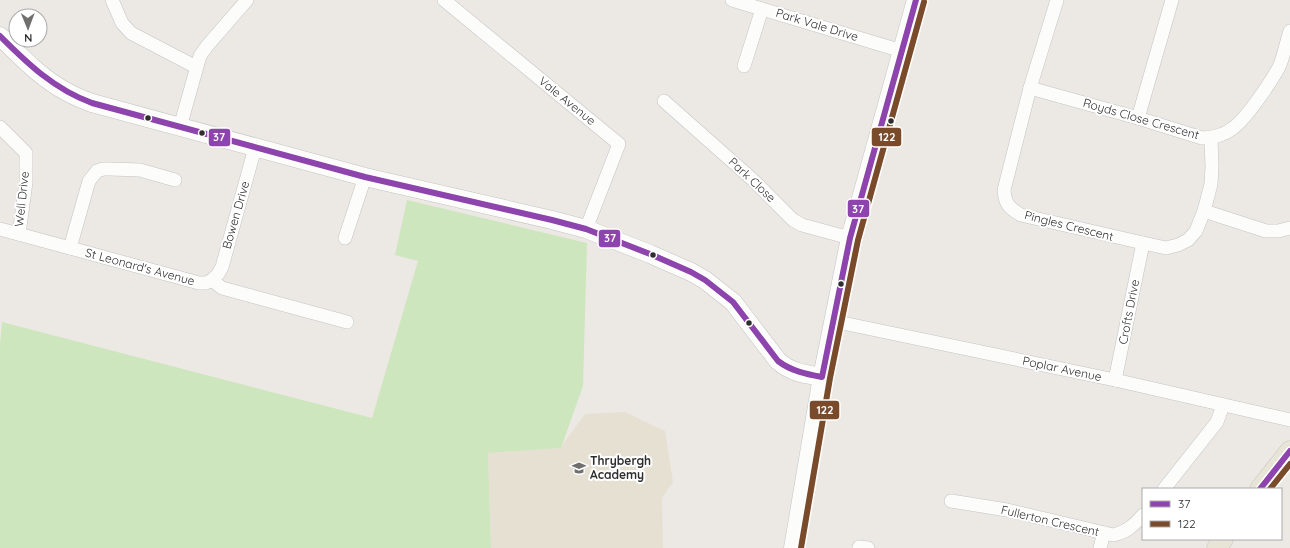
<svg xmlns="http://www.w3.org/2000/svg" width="1290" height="548" font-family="Quicksand,sans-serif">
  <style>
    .education { fill: #e6e0d3 }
    .green { fill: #cee6be }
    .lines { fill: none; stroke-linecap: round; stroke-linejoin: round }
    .street-casing { stroke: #c5c4c5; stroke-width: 14 }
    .secondary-casing { stroke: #c5c4c5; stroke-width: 19 }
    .primary-casing { stroke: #c6c5c4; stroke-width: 21 }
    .street { stroke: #fcfcfb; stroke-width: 13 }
    .secondary { stroke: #fcfcfb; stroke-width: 18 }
    .primary { stroke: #e8e4d6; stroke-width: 20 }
    .bus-1-casing { stroke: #fff; stroke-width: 9 }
    .bus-2-casing { stroke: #fff; stroke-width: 9 }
    .bus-1 { stroke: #8e44ad; stroke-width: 6 }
    .bus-2 { stroke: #7a4b2a; stroke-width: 6 }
    .bus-dot { fill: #2e2e2e; stroke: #fff; stroke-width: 1.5 }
    .labels { text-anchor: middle; stroke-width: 4; stroke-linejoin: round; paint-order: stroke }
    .street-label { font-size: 12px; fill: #2e2e2e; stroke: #fff }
    .poi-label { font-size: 12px; font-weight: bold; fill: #2e2e2e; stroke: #fff; text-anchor: start }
    .line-badge { stroke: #fff; stroke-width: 1.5 }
    .badge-label { font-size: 11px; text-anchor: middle; font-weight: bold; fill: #fff }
  </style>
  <rect width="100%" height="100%" fill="#ece8e4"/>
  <polygon class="education" points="625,412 665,431 673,482 662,498 663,548 491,548 488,453 560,448 585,414"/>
  <polygon class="green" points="407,200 587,243 583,386 561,448 488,453 491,548 0,548 0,344 2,322 372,418 418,261 395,255"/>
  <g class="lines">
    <defs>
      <g id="street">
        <polyline points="112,0 122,23 131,33 196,67"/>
        <polyline points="444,0 619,144 586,229"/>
        <polyline points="732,0 902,51"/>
        <path d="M1057,0L1030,88L1004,190C1005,204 1009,208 1021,215L1143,243L1166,248L1178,245L1188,240L1196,231L1204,211L1211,184L1212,167L1211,138"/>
        <polyline points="744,66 762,9"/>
        <path d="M1030,88L1138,118L1202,138C1213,138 1224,135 1233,128C1246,119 1271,82 1279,67C1284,56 1286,43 1290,31"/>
        <polyline points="664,101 752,179 793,220 802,225 850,238"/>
        <polyline points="1138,118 1172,0"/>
        <polyline points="0,127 26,153 26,182 19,234"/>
        <polyline points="180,127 200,56 207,46 247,0"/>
        <polyline points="1204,211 1266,231 1278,231 1290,228"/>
        <polyline points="0,229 199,283 206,283 212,280 222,288 347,322"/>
        <polyline points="345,238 365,177"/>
        <polyline points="70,248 89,181 97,171 103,169 110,169 140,170 175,180"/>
        <polyline points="212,280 218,274 222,267 255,148"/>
        <polyline points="833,321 1115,380 1290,420"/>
        <polyline points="1115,380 1143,243"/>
        <polyline points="1164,489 1217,422 1223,405"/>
        <path d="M951,501L1007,510L1113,535C1127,532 1134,525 1143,515"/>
        <polyline points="859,547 868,548"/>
        <polyline points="1100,548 1104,533"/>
      </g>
      <g id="secondary">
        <path d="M0,36C21,57 43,80 69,93C76,97 84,100 92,103L365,177L552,220L586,229L650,254L691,272L705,280L733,302L778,361C792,373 805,374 822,377"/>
        <polyline points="793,548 822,377 850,238 916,0"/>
      </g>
      <g id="primary">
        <polyline points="1260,489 1290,451"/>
        <polyline points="1217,548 1223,539"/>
      </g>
    </defs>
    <use href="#street" class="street-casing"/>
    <use href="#secondary" class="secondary-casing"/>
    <use href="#primary" class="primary-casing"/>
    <use href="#street" class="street"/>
    <use href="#secondary" class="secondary"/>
    <use href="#primary" class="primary"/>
    <defs>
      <g id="bus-1">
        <path d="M0,36C28,64 54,89 92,103L365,177L552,220L586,229L650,254L691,272L705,280L733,302L778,361C791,371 806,374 822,377L850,238L916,0"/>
        <polyline points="1260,489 1290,451"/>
      </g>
      <g id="bus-2">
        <polyline points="1270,489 1290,464"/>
        <polyline points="801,548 830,378 858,240 924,2"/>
      </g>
    </defs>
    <use href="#bus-1" class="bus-1-casing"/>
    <use href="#bus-2" class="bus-2-casing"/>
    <use href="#bus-1" class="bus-1"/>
    <use href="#bus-2" class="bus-2"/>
  </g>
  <defs>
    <symbol id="school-bare" viewBox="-9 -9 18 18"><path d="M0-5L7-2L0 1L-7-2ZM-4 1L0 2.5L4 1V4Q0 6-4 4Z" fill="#706f6e" stroke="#fff" stroke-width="2.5" paint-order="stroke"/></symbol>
  </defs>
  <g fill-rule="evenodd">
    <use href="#school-bare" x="569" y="458" width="20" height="20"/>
  </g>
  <g class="bus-dot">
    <circle cx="148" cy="118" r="3.5"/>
    <circle cx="891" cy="121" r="3.5"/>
    <circle cx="202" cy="133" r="3.5"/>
    <circle cx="653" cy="255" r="3.5"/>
    <circle cx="841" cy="284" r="3.5"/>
    <circle cx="749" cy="323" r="3.5"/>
  </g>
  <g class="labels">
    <g class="street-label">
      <text transform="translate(817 25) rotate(17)" y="4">Park Vale Drive</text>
      <text transform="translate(567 101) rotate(39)" y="4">Vale Avenue</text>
      <text transform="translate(1141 119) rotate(16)" y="4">Royds Close Crescent</text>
      <text transform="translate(752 180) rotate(43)" y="4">Park Close</text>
      <text transform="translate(22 199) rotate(-84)" y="4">Well Drive</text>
      <text transform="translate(236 215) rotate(-74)" y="4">Bowen Drive</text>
      <text transform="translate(1069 226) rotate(14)" y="4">Pingles Crescent</text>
      <text transform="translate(140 267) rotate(15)" y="4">St Leonard's Avenue</text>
      <text transform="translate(1129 312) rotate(-79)" y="4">Crofts Drive</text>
      <text transform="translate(1062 369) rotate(12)" y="4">Poplar Avenue</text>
      <text transform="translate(1050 521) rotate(13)" y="4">Fullerton Crescent</text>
    </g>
    <g class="poi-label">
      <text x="590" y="465">Thrybergh<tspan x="590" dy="14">Academy</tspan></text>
    </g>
  </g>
  <g class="line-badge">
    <rect x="871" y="127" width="31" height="20" rx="4" fill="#7a4b2a"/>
    <rect x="208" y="128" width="23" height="19" rx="4" fill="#8e44ad"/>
    <rect x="847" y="199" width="23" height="19" rx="4" fill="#8e44ad"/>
    <rect x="598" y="229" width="23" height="19" rx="4" fill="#8e44ad"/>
    <rect x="809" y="400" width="31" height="20" rx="4" fill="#7a4b2a"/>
  </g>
  <g class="badge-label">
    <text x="887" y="141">122</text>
    <text x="219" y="141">37</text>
    <text x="858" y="213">37</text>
    <text x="610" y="242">37</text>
    <text x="825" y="414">122</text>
  </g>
  <rect x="1142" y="488" width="140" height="52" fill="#ffffff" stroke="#ababab"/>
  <rect x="1150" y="501" width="20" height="6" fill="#8e44ad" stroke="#ababab"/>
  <text x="1178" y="508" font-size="12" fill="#2e2e2e">37</text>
  <rect x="1150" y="521" width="20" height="6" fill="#7a4b2a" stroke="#ababab"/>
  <text x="1178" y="528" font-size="12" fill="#2e2e2e">122</text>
  <g transform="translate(28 28) rotate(179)"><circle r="19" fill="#ffffff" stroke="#ababab"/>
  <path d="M0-3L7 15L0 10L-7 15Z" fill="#706f6e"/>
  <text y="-6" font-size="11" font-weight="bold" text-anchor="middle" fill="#2e2e2e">N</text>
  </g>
</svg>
